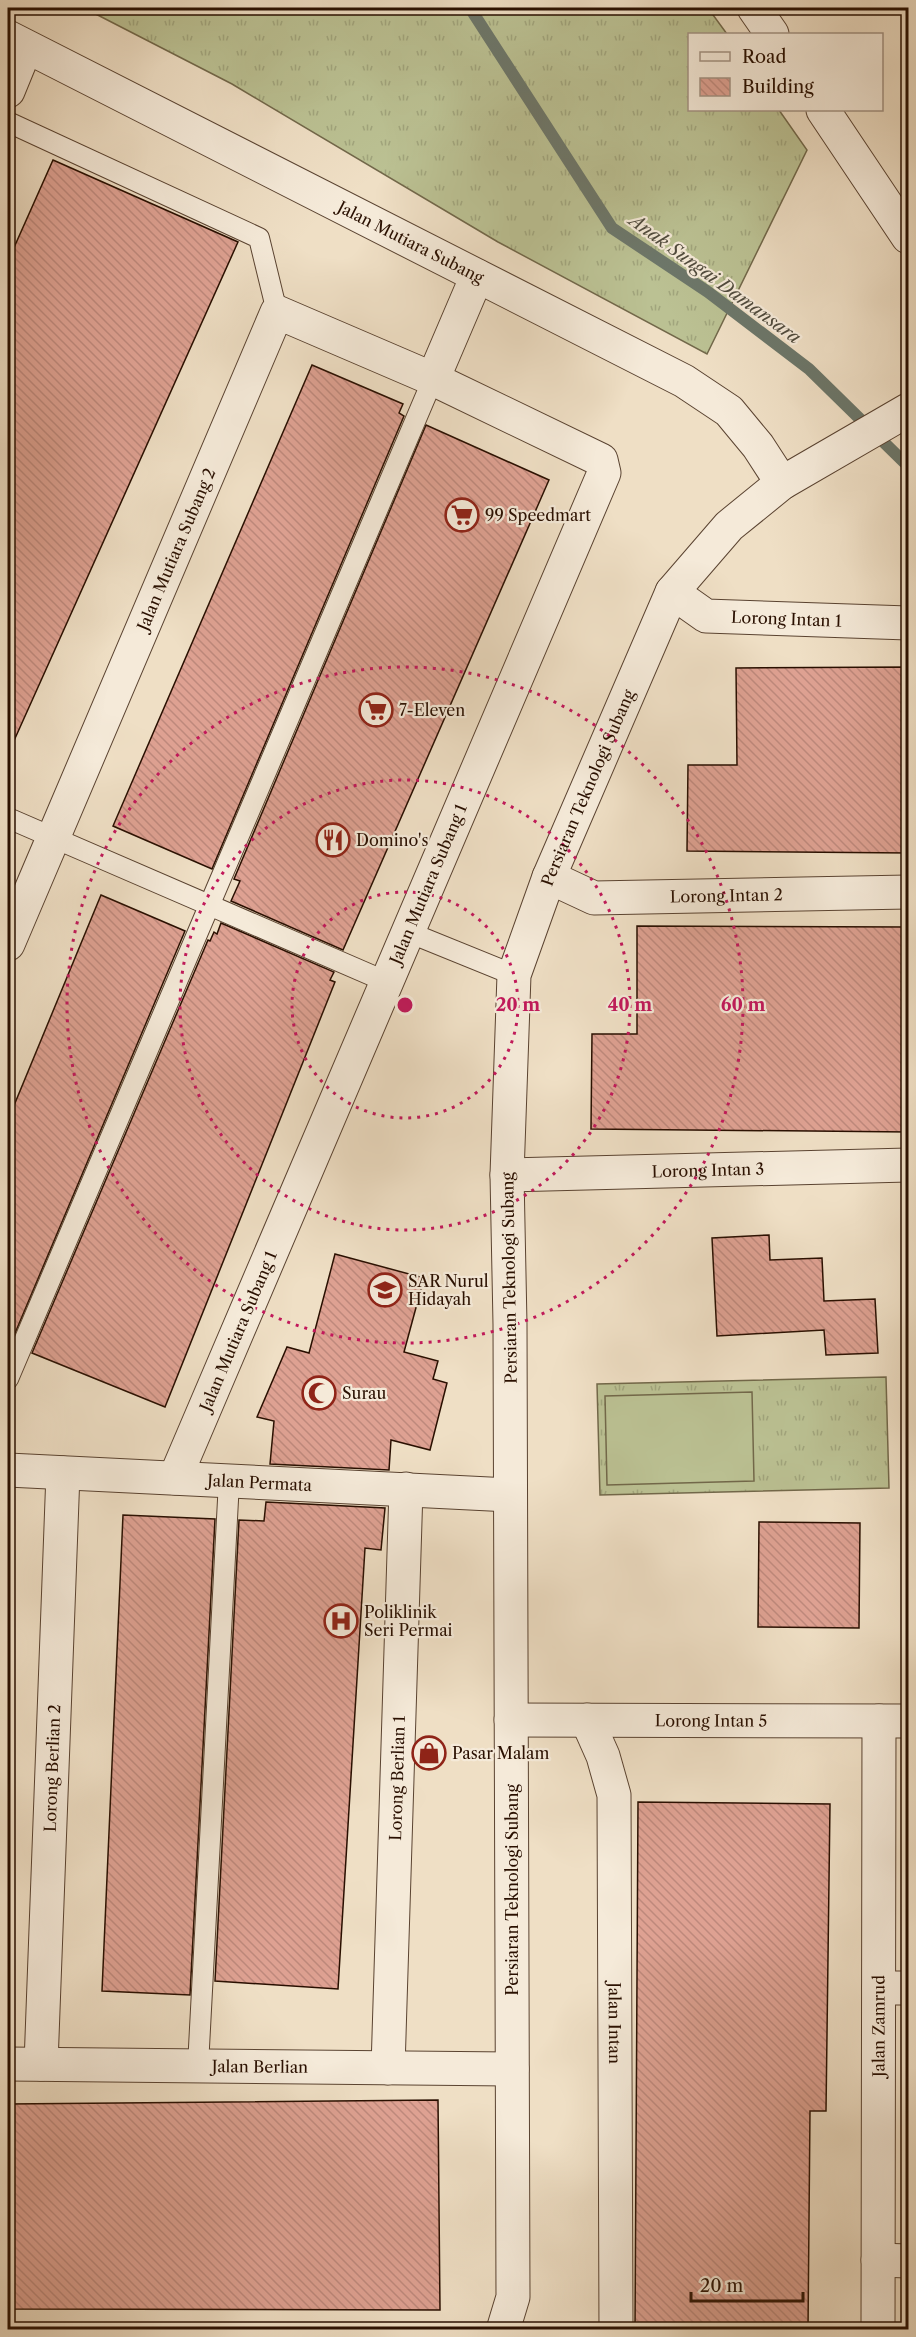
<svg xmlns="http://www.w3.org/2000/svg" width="916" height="2337" font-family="'Libre Caslon Text',serif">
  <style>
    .grass { fill: url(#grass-tufts); stroke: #72684a; stroke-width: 1.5 }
    .pitch { fill: #bbc193; stroke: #72684a; stroke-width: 1.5 }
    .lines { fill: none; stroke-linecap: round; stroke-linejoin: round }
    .stream { stroke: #6d776a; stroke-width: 12 }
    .building { fill: url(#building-back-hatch); stroke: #290f00; stroke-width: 1.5 }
    .service-casing { stroke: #5a4331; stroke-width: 22 }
    .minor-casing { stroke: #5a4331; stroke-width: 35 }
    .tertiary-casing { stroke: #5a4331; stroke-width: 35 }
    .service { stroke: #f5ead9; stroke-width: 20 }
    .minor { stroke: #f5ead9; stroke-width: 33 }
    .tertiary { stroke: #f5ead9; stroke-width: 33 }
    .ring { fill: none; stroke: #c2185b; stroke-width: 3; stroke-dasharray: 3 6 }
    .labels { text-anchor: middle; stroke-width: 4.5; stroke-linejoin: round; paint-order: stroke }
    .street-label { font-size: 16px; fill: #290f00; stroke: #f5ead9 }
    .poi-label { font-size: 16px; fill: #290f00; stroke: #f5ead9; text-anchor: start }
    .water-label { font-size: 18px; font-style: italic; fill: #514c3e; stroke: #f5ead9 }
    .centre { fill: #c2185b; stroke: #f5ead9; stroke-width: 3 }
    .ring-label { font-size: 18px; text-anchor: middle; font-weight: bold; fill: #c2185b; stroke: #f5ead9; stroke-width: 4.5; stroke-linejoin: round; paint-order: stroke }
  </style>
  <defs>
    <pattern id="grass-tufts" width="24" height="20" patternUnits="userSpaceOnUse" patternTransform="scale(1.5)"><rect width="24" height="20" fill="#bbc193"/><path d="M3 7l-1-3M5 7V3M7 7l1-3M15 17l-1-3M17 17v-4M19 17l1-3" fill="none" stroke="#a1a57d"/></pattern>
    <pattern id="building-back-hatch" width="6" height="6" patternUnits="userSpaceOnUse" patternTransform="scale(1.5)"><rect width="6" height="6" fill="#dea192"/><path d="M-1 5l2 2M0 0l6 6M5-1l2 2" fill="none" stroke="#be897c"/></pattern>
  </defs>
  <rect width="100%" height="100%" fill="#efdfc5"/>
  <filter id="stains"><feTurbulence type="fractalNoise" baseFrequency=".00333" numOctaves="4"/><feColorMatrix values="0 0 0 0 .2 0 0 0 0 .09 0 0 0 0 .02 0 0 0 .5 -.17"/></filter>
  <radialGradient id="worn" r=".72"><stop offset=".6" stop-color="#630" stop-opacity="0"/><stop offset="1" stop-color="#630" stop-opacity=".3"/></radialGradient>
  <g class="grass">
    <polygon points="84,8 708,8 727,34 690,34 690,110 779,110 807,150 707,354 498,242 232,84"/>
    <polygon points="886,1377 889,1488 600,1495 597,1384"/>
  </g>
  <polygon class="pitch" points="752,1392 754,1481 607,1485 605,1396"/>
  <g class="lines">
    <polyline class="stream" points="470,8 612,228 708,292 809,369 908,466"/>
  </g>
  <g class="building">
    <polygon points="53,160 238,242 8,754 8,261"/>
    <polygon points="312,365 403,404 399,413 404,416 212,869 113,826"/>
    <polygon points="426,425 549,480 343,950 231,901 240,881 234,879"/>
    <polygon points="909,667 909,853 687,851 688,765 737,765 736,668"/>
    <polygon points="101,895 185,931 10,1345 8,1344 8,1120"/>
    <polygon points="221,923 334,972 330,980 335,982 165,1407 32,1353 208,940 210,941 214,932 217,934"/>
    <polygon points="637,926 909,927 909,1132 591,1129 592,1034 637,1034"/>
    <polygon points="769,1235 770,1260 822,1258 824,1301 875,1299 878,1353 826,1355 824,1330 717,1336 712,1238"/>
    <polygon points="335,1254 424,1278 404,1352 438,1361 433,1379 447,1383 430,1450 391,1440 389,1470 270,1464 274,1421 257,1417 287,1347 309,1353"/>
    <polygon points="266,1502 385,1508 381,1550 365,1548 338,1989 215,1981 239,1520 264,1521"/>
    <polygon points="123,1515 215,1519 190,1995 102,1991"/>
    <polygon points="759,1522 860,1523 859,1628 758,1627"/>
    <polygon points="638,1802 830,1804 826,2111 810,2111 808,2330 635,2330"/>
    <polygon points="438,2100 440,2310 8,2309 8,2104"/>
  </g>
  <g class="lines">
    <defs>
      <g id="service">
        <polyline points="8,122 259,238 277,312"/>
        <polyline points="8,818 387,982"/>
        <polyline points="408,932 514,975"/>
        <polyline points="8,1379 433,379"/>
        <polyline points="198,2066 229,1481"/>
      </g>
      <g id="minor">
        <path id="s1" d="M8,37L684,381L729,411L758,446L782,483"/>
        <polyline points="8,91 26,47"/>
        <polyline points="433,379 477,276"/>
        <path id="s2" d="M672,592L706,616L908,623"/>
        <path id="s3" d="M549,877L594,898L908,892"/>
        <path id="s4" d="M8,944L277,312L433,379L601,460L604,473L175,1478"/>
        <path id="s5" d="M507,1175L908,1165"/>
        <path id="s6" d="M8,1470L510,1495"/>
        <path id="s7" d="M511,1720L908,1721"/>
        <path id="s8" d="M587,1720L603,1756L614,1795L616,2330"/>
        <polyline points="879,1988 908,1988"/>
        <path id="s9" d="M8,2064L512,2069"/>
        <path id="s10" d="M41,2064L63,1473"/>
        <path id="s11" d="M388,2068L406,1489"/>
        <polyline points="878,2260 908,2261"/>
        <path id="s12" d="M878,2330L879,1721"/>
      </g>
      <g id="tertiary">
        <polyline points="754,8 772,34"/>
        <polyline points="823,110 908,237"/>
        <path id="s13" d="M503,2330L513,2297L510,1324L507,1175L514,975L549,877L672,592L729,526L782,483L908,410"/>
      </g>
    </defs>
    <use href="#service" class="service-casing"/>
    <use href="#minor" class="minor-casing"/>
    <use href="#tertiary" class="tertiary-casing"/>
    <use href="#service" class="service"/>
    <use href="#minor" class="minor"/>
    <use href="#tertiary" class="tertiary"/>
  </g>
  <g class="ring">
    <circle cx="405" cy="1005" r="113"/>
    <circle cx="405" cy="1005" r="225"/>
    <circle cx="405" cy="1005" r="338"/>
  </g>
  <defs>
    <symbol id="supermarket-ring" viewBox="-11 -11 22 22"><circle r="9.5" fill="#f5ead9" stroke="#8f2418" stroke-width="1.5"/><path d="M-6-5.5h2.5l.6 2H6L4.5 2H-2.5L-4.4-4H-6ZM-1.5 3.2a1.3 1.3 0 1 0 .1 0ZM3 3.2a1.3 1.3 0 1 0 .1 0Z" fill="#8f2418"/></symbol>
    <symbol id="restaurant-ring" viewBox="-11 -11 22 22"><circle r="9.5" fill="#f5ead9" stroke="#8f2418" stroke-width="1.5"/><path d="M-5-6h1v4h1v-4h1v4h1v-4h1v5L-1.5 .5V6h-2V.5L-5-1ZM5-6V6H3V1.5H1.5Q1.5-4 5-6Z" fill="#8f2418"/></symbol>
    <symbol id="school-ring" viewBox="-11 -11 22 22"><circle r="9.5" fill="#f5ead9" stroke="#8f2418" stroke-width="1.5"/><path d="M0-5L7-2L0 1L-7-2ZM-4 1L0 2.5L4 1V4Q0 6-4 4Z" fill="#8f2418"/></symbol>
    <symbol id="mosque-ring" viewBox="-11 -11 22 22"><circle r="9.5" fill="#f5ead9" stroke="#8f2418" stroke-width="1.5"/><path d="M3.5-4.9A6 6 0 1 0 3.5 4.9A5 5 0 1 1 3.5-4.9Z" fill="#8f2418"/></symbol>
    <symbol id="hospital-ring" viewBox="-11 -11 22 22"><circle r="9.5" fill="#f5ead9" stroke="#8f2418" stroke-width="1.5"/><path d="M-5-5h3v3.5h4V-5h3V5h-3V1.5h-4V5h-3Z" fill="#8f2418"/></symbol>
    <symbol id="shop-ring" viewBox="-11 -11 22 22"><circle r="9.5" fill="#f5ead9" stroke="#8f2418" stroke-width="1.5"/><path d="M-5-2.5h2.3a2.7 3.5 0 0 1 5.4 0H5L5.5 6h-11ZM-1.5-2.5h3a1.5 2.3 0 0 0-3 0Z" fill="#8f2418"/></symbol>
  </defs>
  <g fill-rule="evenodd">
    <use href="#supermarket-ring" x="443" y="496" width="38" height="38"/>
    <use href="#supermarket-ring" x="357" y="691" width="38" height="38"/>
    <use href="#restaurant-ring" x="314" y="821" width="38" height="38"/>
    <use href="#school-ring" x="366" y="1271" width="38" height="38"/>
    <use href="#mosque-ring" x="300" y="1374" width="38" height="38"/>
    <use href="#hospital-ring" x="322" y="1602" width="38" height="38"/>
    <use href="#shop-ring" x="410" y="1734" width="38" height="38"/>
  </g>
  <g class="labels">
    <g class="street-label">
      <text dy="6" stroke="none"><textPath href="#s1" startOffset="452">Jalan Mutiara Subang</textPath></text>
      <text dy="6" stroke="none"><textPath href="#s4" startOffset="429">Jalan Mutiara Subang 2</textPath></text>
      <text dy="6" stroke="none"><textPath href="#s2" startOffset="122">Lorong Intan 1</textPath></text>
      <text dy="6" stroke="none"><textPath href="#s13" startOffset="1558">Persiaran Teknologi Subang</textPath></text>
      <text transform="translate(428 884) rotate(-67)" y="6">Jalan Mutiara Subang 1</text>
      <text dy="6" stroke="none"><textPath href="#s3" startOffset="182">Lorong Intan 2</textPath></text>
      <text dy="6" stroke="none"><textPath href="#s5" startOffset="201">Lorong Intan 3</textPath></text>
      <text transform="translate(509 1278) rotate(-91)" y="6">Persiaran Teknologi Subang</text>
      <text transform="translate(238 1331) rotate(-67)" y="6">Jalan Mutiara Subang 1</text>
      <text dy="6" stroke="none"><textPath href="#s6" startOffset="252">Jalan Permata</textPath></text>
      <text dy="6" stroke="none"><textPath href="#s7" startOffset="200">Lorong Intan 5</textPath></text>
      <text dy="6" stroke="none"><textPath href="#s10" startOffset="296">Lorong Berlian 2</textPath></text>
      <text dy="6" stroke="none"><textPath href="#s11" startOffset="290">Lorong Berlian 1</textPath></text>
      <text transform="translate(512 1890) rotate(-90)" y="6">Persiaran Teknologi Subang</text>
      <text dy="6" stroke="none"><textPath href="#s8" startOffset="308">Jalan Intan</textPath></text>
      <text dy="6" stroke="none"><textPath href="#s12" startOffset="304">Jalan Zamrud</textPath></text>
      <text dy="6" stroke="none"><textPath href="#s9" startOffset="252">Jalan Berlian</textPath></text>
    </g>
    <g class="poi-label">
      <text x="485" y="521">99 Speedmart</text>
      <text x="399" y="716">7-Eleven</text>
      <text x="356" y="846">Domino's</text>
      <text x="408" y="1287">SAR Nurul<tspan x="408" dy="18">Hidayah</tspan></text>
      <text x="342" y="1399">Surau</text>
      <text x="364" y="1618">Poliklinik<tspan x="364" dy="18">Seri Permai</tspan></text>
      <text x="452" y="1759">Pasar Malam</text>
    </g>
    <g class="water-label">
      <text transform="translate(715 279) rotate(36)" y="6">Anak Sungai Damansara</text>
    </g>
  </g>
  <circle cx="405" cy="1005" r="9" class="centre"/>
  <g class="ring-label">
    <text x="518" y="1011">20 m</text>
    <text x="630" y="1011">40 m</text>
    <text x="743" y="1011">60 m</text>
  </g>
  <rect width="916" height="2337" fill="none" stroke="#efdfc5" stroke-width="30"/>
  <rect x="9" y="9" width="898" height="2319" fill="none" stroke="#290f00" stroke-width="3"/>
  <rect x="15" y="15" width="886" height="2307" fill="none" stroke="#290f00" stroke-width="1.5"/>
  <rect x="688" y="33" width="195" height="78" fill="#f5ead9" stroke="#a39282" stroke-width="1.5"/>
  <rect x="700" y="52" width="30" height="9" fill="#f5ead9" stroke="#a39282" stroke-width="1.5"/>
  <text x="742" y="63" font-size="18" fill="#290f00">Road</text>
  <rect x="700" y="78" width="30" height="18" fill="url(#building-back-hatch)" stroke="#a39282" stroke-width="1.5"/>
  <text x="742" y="93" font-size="18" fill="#290f00">Building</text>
  <path d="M691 2292v9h112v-9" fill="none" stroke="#290f00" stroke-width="3"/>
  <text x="700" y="2292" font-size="18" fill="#290f00" stroke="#f5ead9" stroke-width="4.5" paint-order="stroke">20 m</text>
  <rect width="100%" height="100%" filter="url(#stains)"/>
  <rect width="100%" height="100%" fill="url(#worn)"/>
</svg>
